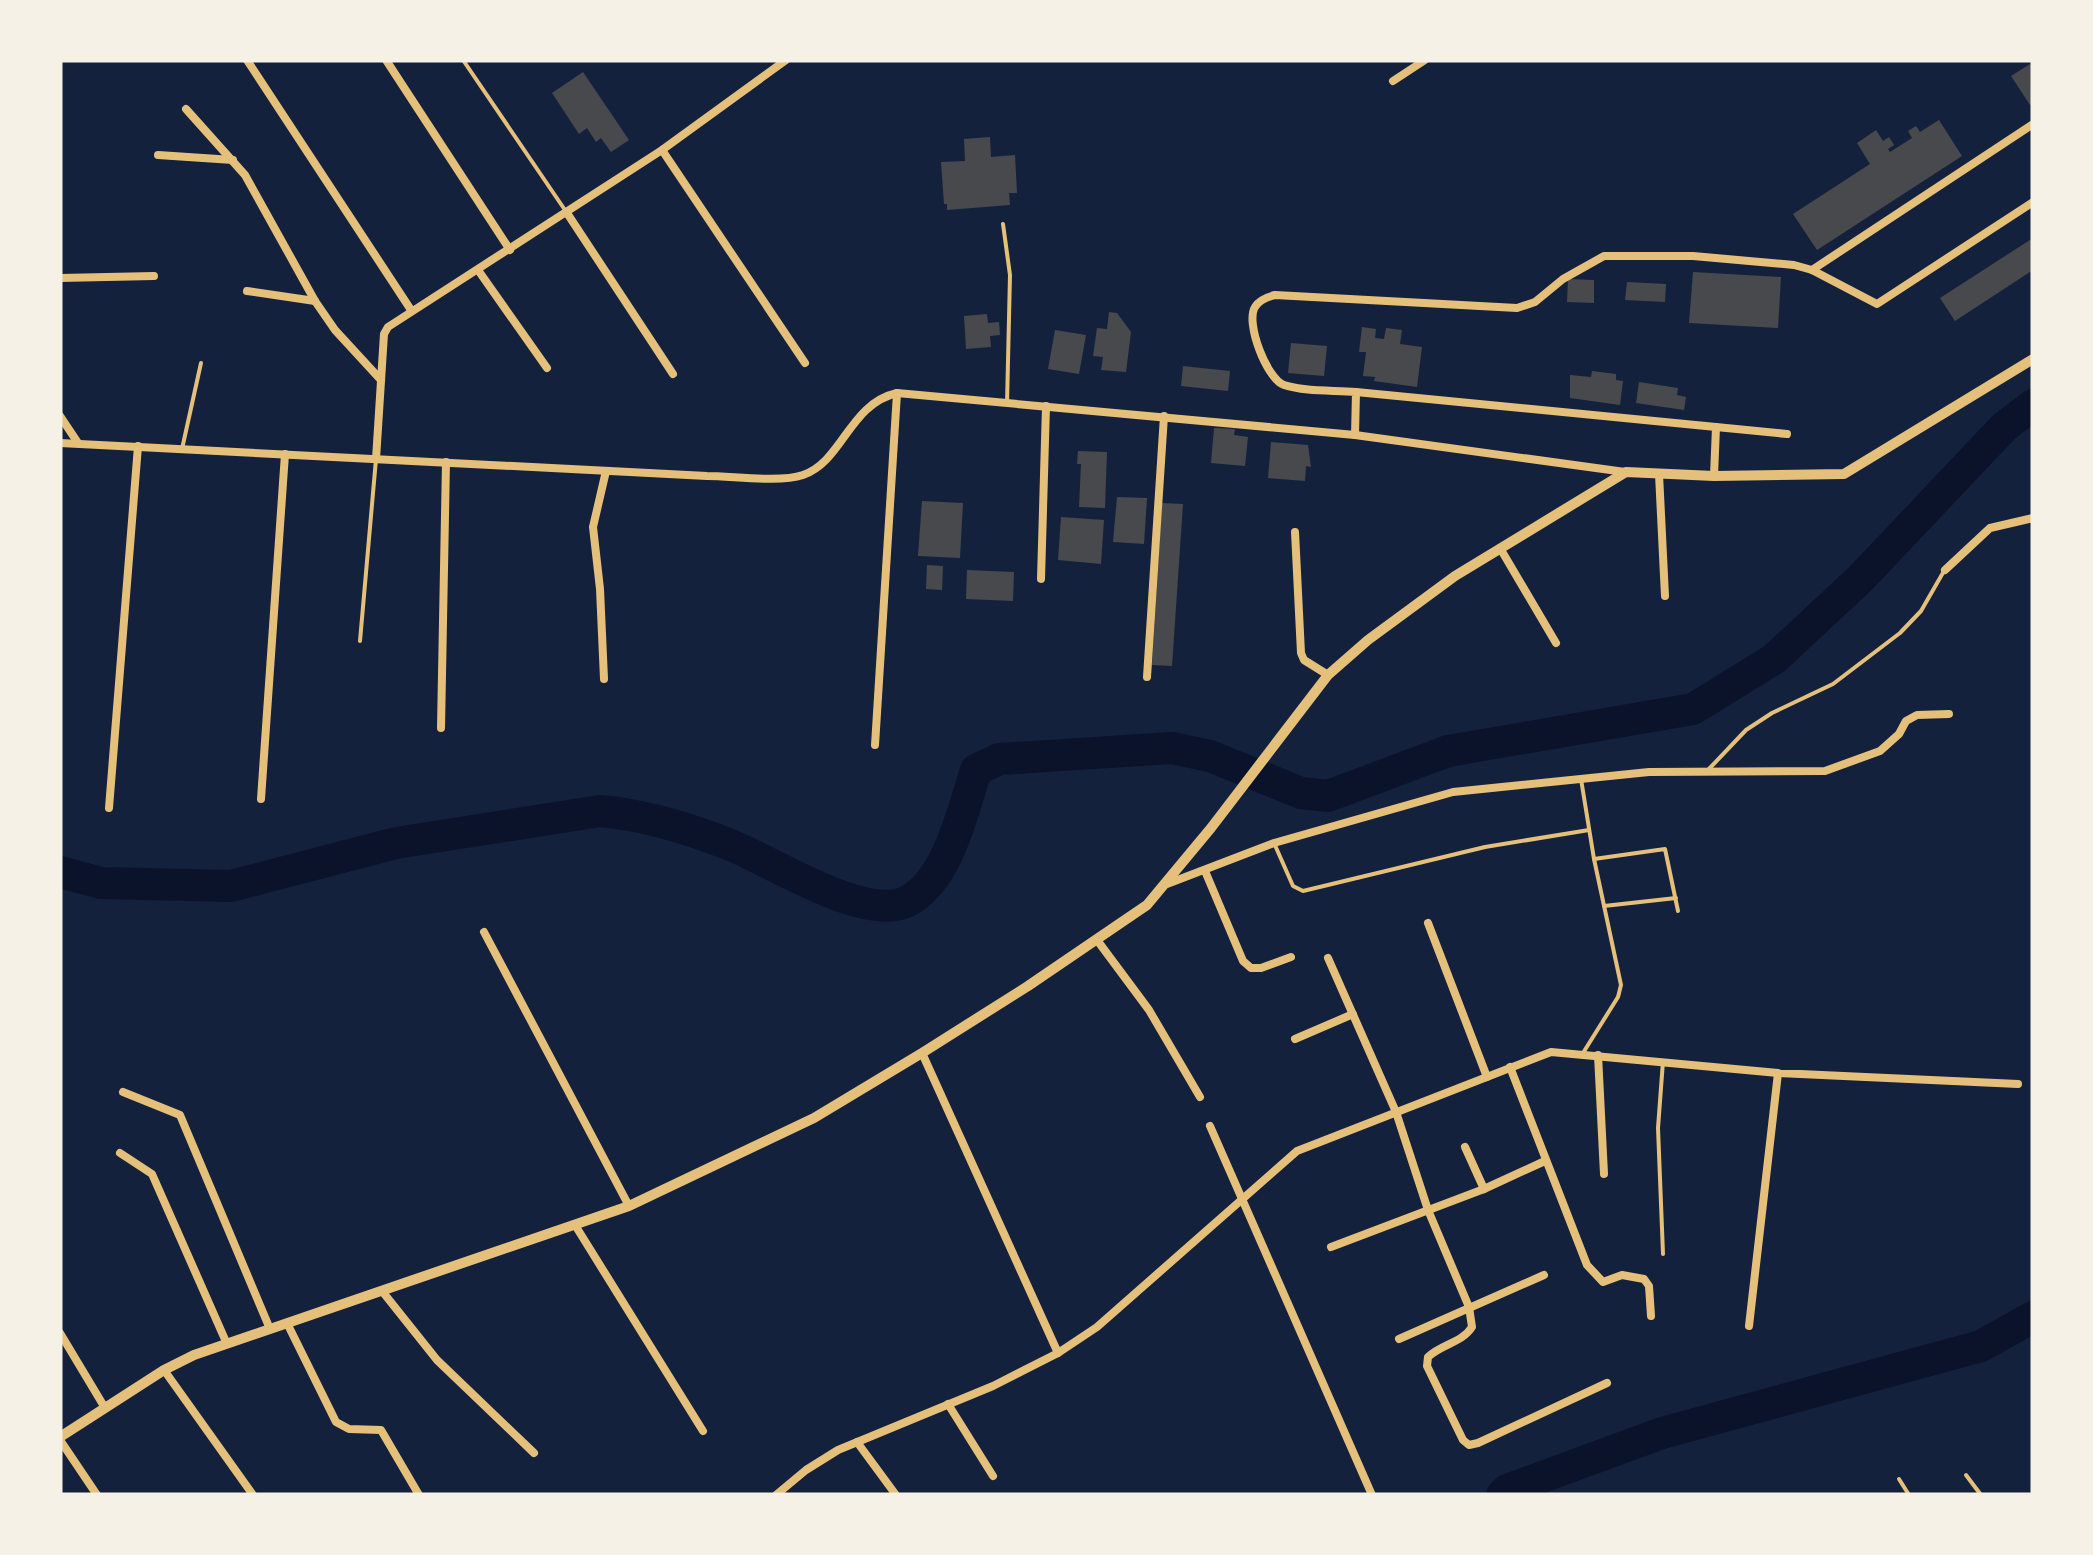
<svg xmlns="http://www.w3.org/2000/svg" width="2093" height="1555" font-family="'Golos Text',sans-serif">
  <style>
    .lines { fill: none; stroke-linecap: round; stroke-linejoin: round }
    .river { stroke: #0b132b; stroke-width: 32 }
    .building { fill: #48494c }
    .service { stroke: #e5c07b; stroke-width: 4 }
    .minor { stroke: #e5c07b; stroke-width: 8 }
    .tertiary { stroke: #e5c07b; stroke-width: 10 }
  </style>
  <rect width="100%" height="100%" fill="#14213d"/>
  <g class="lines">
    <g class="river">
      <path d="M60,872L101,883L231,886L396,843L600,811C645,815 691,829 733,846C774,863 864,921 906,902C948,882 963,810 976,770L999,759L1172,748L1210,756L1301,793L1328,796L1448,751L1693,709L1774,659L1861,578L2004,427L2033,405"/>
      <polyline points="1502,1495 1507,1490 1662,1433 1981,1346 2033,1317"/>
    </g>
  </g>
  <g class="building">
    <polygon points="2030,64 2033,68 2033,103 2030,105 2011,76"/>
    <polygon points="583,72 629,140 611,152 601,138 596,142 587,128 579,134 552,93"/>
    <polygon points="1939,120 1962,156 1817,250 1793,214 1870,164 1857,143 1876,130 1883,141 1889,137 1894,145 1888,149 1890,152 1912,138 1908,131 1916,126 1920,132"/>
    <polygon points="990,137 991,157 1015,155 1017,193 1009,193 1010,205 947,210 947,204 944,204 941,162 965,161 964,139"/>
    <polygon points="2033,238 2033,270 1955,321 1940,298"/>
    <polygon points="1693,272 1781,277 1778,328 1689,323"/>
    <polygon points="1568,279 1594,280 1594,303 1567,302"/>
    <polygon points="1627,282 1666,284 1665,302 1625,300"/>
    <polygon points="1109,312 1117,313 1131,332 1126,372 1101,370 1103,357 1093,356 1097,328 1107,329"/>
    <polygon points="987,314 988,323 999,322 1000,335 990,336 991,347 966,349 964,316"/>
    <polygon points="1362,327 1376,329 1375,338 1384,339 1386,328 1402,330 1400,344 1422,347 1417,387 1374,381 1375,377 1363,376 1366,352 1359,352"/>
    <polygon points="1055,330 1086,335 1079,374 1048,369"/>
    <polygon points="1291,343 1327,346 1324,376 1288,373"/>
    <polygon points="1183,366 1230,371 1228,391 1181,386"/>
    <polygon points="1592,371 1616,374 1616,380 1623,381 1620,405 1570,398 1570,375 1591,377"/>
    <polygon points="1639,382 1678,388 1677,395 1686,397 1684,410 1636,403"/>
    <polygon points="1214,428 1235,429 1234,435 1248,437 1245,466 1211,463"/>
    <polygon points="1271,442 1308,445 1311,467 1306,466 1305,481 1268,478"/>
    <polygon points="1078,451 1107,452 1105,508 1079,507 1081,464 1077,464"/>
    <polygon points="1117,497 1147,498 1144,544 1113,542"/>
    <polygon points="922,501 963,503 960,558 918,556"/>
    <polygon points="1162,503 1183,504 1172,666 1152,665"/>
    <polygon points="1061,517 1104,520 1101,564 1058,560"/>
    <polygon points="927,565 943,566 942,590 926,589"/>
    <polygon points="967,570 1014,572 1013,601 966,599"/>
  </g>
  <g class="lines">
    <g class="service">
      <polyline points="463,60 567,213"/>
      <polyline points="1003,224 1010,275 1007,404"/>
      <polyline points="182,449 201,363"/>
      <polyline points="360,641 376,459"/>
      <polyline points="1708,770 1746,730 1772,713 1833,684 1900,633 1921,611 1944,571"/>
      <polyline points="1581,779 1594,859 1621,985 1618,997 1583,1053"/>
      <polyline points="1274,843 1293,886 1303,891 1485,847 1589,830"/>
      <polyline points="1594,859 1665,849 1678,911"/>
      <polyline points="1604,906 1676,898"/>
      <polyline points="1663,1254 1658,1128 1663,1061"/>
      <polyline points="1966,1475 1981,1495"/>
      <polyline points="1899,1479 1909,1495"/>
    </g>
    <g class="minor">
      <polyline points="247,60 411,310"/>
      <polyline points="386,60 510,250"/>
      <polyline points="1393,81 1425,60"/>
      <polyline points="186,109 245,175 315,301 335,330 381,380"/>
      <polyline points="662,150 805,363"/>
      <polyline points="158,155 233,160"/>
      <polyline points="567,213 673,374"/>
      <polyline points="478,270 547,368"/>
      <polyline points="1812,270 2033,124"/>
      <polyline points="60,278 154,276"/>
      <polyline points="247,291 315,301"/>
      <polyline points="1356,392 1716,427 1714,476"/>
      <polyline points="60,416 78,443"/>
      <polyline points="1716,427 1787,434"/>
      <path d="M1355,435L1356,392C1334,390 1305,392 1284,385C1267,379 1245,323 1255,307C1259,300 1267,297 1275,295L1517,308L1535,302L1563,279L1604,256H1693L1794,265L1812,270L1877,304L2033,202"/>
      <path d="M60,443L707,476C733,476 779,483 803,475C843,461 849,404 897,393L1355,435L1625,472"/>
      <polyline points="376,459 384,334 388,327 662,150 786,60"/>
      <polyline points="1659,474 1665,596"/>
      <polyline points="1295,532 1301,653 1304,660 1328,675"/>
      <polyline points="1500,548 1556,643"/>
      <polyline points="1945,570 1990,528 2033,518"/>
      <polyline points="1041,579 1046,406"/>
      <polyline points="1147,677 1164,416"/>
      <polyline points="604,679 600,589 593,527 606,471"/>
      <polyline points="441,728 446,462"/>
      <polyline points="875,745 897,393"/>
      <polyline points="261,799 285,454"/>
      <polyline points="109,808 138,446"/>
      <polyline points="1205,871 1243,961 1251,968 1261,968 1291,957"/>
      <polyline points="1167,884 1274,843 1453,792 1649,772 1825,771 1880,751 1899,734 1906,721 1917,715 1949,714"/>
      <polyline points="1428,923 1487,1077"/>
      <polyline points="484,932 629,1206"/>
      <polyline points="1097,940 1149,1010 1200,1097"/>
      <path d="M1328,958L1396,1112L1428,1210L1469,1307L1472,1327C1462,1343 1441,1344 1428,1357L1427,1366L1463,1440L1469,1445L1478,1443L1607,1383"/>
      <polyline points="1295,1039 1353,1014"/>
      <polyline points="922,1053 1058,1353"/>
      <polyline points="1598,1055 1604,1174"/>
      <polyline points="1510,1067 1587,1265 1603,1282 1622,1275 1644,1279 1649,1286 1651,1316"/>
      <polyline points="123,1092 180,1115 270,1329"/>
      <polyline points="1210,1126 1372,1495"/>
      <polyline points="1465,1147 1484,1189"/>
      <polyline points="120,1153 152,1174 227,1344"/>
      <polyline points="575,1225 703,1431"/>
      <polyline points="1331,1247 1484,1189 1545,1161"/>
      <polyline points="382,1291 437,1360 534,1453"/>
      <polyline points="287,1323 336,1422 349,1429 381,1430 419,1495"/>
      <polyline points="1749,1326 1778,1073"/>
      <polyline points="60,1333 105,1408"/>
      <polyline points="1399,1339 1544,1275"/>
      <polyline points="164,1370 253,1495"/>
      <polyline points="948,1404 993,1476"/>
      <polyline points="60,1440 97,1495"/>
      <polyline points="857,1442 896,1495"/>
      <polyline points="776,1495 806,1470 838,1450 993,1386 1058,1353 1097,1327 1297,1151 1551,1052 1778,1073 2018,1084"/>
    </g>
    <polyline class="tertiary" points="60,1437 164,1370 194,1355 629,1206 814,1118 922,1053 1028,986 1147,905 1211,828 1328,675 1368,640 1455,576 1626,472 1714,476 1844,474 2033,359"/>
  </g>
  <rect width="2093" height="1555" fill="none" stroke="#f6f1e7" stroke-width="125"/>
</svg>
